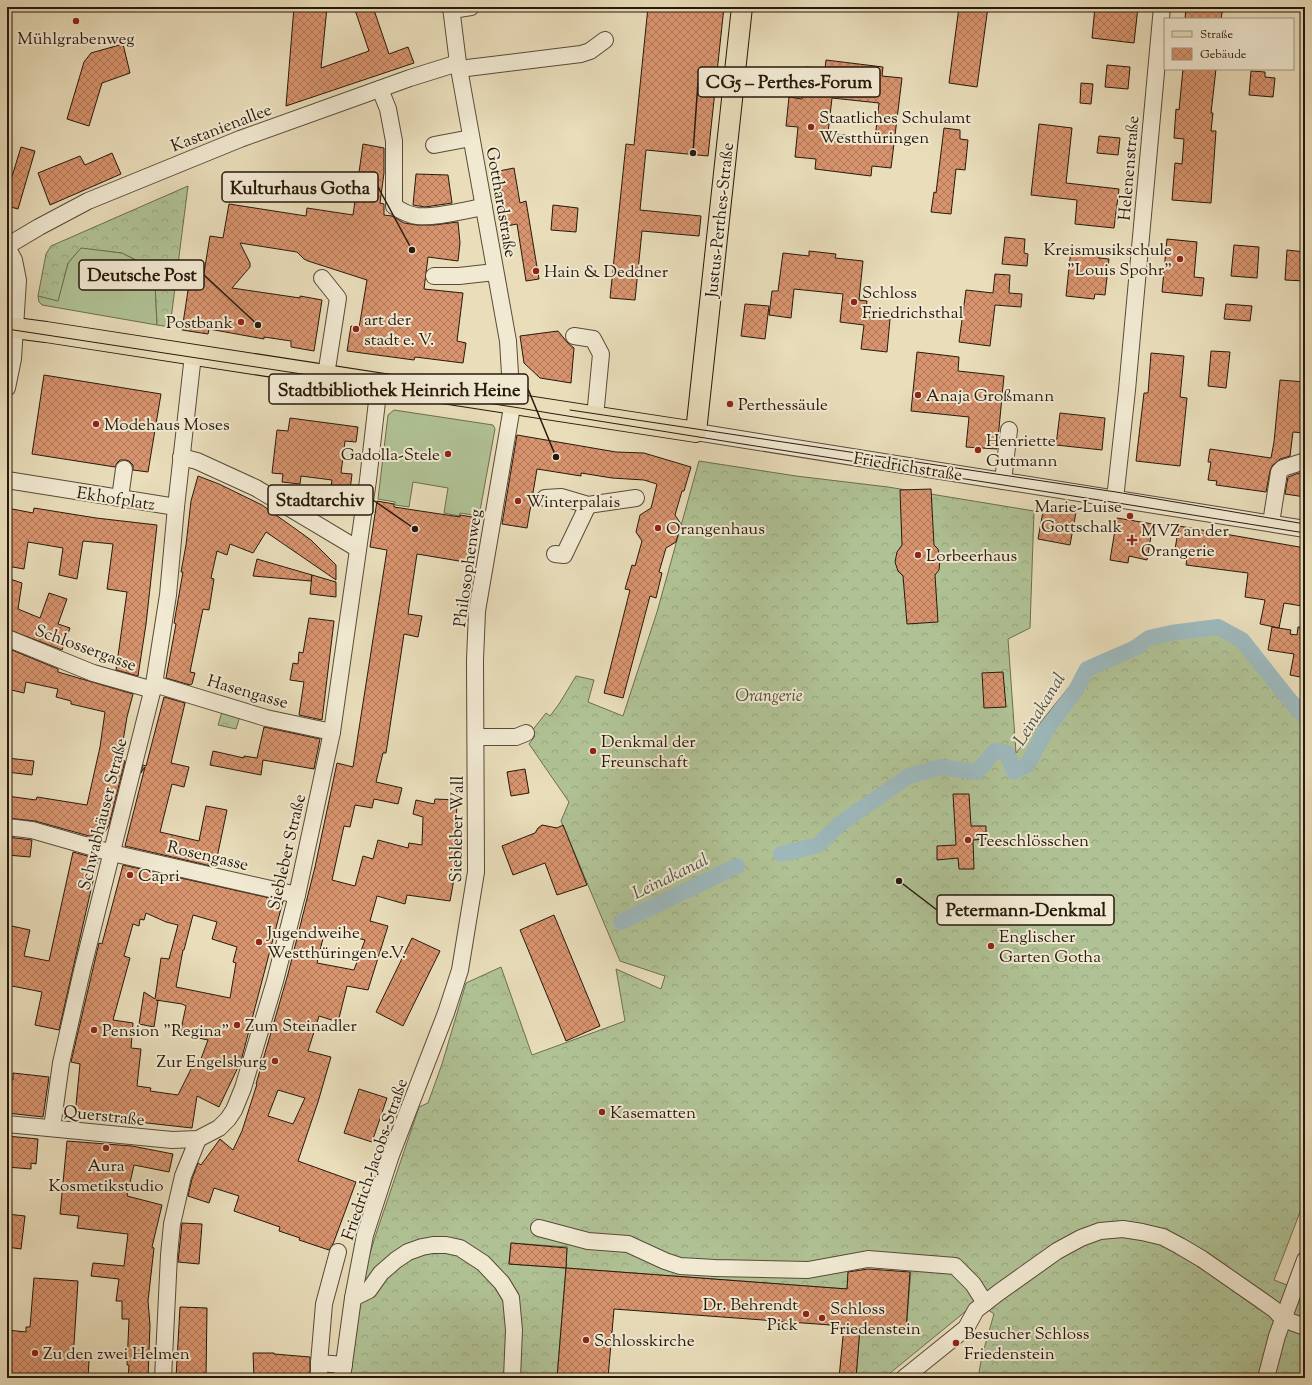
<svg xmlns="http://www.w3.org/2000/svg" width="1312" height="1385" font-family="'Sorts Mill Goudy',serif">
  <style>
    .grass { fill: #b0c295; stroke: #6c6e50 }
    .forest { fill: url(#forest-crowns); stroke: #6c6e50; fill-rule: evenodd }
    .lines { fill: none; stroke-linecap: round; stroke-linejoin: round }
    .canal { stroke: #9db8bc; stroke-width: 16 }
    .building { fill: url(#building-cross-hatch); stroke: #27190c; fill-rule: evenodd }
    .minor-casing { stroke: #584a38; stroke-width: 18 }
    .major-casing { stroke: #27190c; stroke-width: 22 }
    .minor { stroke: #f1e9d2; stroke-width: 16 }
    .major { stroke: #e9ddba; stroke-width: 20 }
    .tram { stroke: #27190c; stroke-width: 1 }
    .poi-dot { fill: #8f2418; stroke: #f1e9d2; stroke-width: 1.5 }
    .labels { text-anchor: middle; stroke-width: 4; stroke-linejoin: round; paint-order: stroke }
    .poi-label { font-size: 17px; fill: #27190c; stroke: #f1e9d2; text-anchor: start }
    .street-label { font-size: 17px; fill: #27190c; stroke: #f1e9d2 }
    .park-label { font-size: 17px; font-style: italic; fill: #504c35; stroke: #f1e9d2 }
    .water-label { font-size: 18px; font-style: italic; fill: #50514a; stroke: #f1e9d2 }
    .leader { fill: none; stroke: #27190c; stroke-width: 1.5 }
    .callout-dot { fill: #27190c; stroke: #f1e9d2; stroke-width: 1.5 }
    .callout { fill: #f1e9d2; stroke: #27190c; stroke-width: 1.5 }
    .callout-label { font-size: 18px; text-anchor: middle; font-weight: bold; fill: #27190c }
  </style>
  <defs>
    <pattern id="forest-crowns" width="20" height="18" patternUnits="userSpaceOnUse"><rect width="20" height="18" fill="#b0c295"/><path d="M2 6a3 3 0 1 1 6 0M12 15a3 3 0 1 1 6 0" fill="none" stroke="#97a67f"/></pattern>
    <pattern id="building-cross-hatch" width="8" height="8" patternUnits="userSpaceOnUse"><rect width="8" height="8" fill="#d8946e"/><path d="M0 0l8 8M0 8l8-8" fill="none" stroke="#af7859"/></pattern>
  </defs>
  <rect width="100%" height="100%" fill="#e9ddba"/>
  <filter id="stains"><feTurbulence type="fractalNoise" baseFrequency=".005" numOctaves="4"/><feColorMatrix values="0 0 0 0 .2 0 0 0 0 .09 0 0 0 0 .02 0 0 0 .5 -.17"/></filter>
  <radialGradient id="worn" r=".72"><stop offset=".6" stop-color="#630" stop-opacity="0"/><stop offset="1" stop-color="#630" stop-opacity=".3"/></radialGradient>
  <g class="grass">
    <polygon points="81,247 122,253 144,264 155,282 157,325 42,305 39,302 38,296 58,300 68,263"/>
    <polygon points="394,410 493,425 495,429 479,516 460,513 459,516 444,513 448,488 413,482 409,507 395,505 395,502 378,499 388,415"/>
  </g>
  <g class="forest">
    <polygon points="188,186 170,327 157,325 155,282 144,264 122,253 81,248 68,263 58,301 38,296 46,254 51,246"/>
    <path d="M699,461L796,476L888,487L1034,511L1030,628L1008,639L1016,753L1085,667L1144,635L1218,626L1245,639L1276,680L1305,710V1199L1274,1280L1305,1292V1378H978L982,1356L994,1314L977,1302L884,1378H856L860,1328L906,1331L911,1270L849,1265L847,1289L566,1268L557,1378H350L364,1273L375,1237L419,1107L428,1103L442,1064L466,983L501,967L532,1055L625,1021L616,969L661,989L665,976L620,961L561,821L569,802L529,744L535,736L531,732L546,713L550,716L559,704L576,676L594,680L588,702L623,716L657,612ZM511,1243L567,1247L566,1268L509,1264Z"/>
    <polygon points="222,712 240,716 236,729 218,725"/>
  </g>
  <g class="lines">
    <g class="canal">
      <polyline points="781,854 818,845 841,823 909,776 940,767 977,772 995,751 1007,753 1014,772 1028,764 1046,730 1076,690 1087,669 1135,648 1149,638 1171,633 1218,627 1242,640 1287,697 1305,717"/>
      <polyline points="621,922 737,866"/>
    </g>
  </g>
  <g class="building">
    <polygon points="294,7 327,7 321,68 369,51 354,7 373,7 389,54 408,47 414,63 286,106"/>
    <polygon points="648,7 724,7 708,156 646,150 640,210 701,216 699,236 642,231 635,300 610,298 626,144 634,145"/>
    <polygon points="959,7 988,7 977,87 949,83"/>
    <polygon points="1095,7 1138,7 1134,43 1092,38"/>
    <polygon points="1186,7 1223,7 1221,19 1185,19"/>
    <polygon points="123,44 130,73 102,83 89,126 67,119 84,62 91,53"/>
    <path d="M826,60L883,67L882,76L902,78L891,168L872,166L871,176L815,169L816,159L795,157L798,127L786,126L789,97L802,99L806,67L825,69ZM832,98L879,103L875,139L828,133Z"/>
    <polygon points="1107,65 1130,67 1128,89 1105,87"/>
    <polygon points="1183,69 1216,69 1211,113 1213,113 1211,131 1216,131 1211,203 1172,200 1175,163 1182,164 1184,139 1174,138 1176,109 1179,110"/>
    <polygon points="1251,71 1265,72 1265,77 1275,78 1273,97 1249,95"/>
    <polygon points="1081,83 1093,84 1091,104 1080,103"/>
    <polygon points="1039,124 1072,128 1066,183 1119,189 1114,228 1075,224 1077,200 1031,195"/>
    <polygon points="944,128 960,130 960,139 968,140 965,170 956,169 951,214 931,212 934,192 936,193"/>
    <polygon points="1099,136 1120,138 1118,155 1097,153"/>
    <polygon points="363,144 384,148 384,173 380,203 384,204 384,215 392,216 404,223 417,225 434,225 458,222 460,243 458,261 428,257 424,289 463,293 457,341 466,343 463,363 415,357 414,360 347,351 351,326 359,328 367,280 308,261 304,259 297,252 240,243 250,263 250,267 232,288 300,298 300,296 322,300 314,351 291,347 291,341 264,337 264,339 209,329 208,334 182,330 190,277 203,279 210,236 223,238 229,204 306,216 307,208 353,215"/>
    <polygon points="21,147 35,151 18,209 7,206 7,183 10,183"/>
    <polygon points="112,153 121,174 50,205 38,173 80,156 85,165"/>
    <polygon points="514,168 520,203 526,201 539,279 526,281 517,224 502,227 499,206 504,205 499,171"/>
    <polygon points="416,174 448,175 452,203 425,207 413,205"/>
    <polygon points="553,205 578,208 576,232 551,230"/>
    <polygon points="1005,237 1025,239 1024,253 1028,254 1027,266 1002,264"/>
    <polygon points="1167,239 1197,242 1194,277 1204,278 1202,296 1162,292"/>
    <polygon points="1234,245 1259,247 1257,278 1231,276"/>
    <polygon points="1071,249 1099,252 1099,258 1109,259 1105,295 1095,294 1094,299 1066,296"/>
    <polygon points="1287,250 1305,252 1305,281 1285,280"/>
    <polygon points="809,251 836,254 835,258 863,261 859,300 867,301 865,317 890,319 887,352 861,349 864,325 840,322 843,294 794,289 791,318 769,315 772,291 778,291 783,253 809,256"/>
    <polygon points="995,274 1010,275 1009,293 1022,294 1021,307 995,305 990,346 959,342 966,290 993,293"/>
    <polygon points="745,304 769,306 765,339 741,336"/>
    <polygon points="1226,304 1252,306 1250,321 1224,319"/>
    <polygon points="558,331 568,343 574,348 571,383 540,378 524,363 520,336"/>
    <polygon points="1211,351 1230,352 1226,388 1208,386"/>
    <polygon points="917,352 959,357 958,371 1004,376 997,449 966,447 969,417 911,411"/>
    <polygon points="1151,353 1184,356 1180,397 1187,398 1180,466 1136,461 1144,393 1148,393"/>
    <polygon points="44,375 161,394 148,472 133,470 133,465 129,461 126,460 120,460 117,463 115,467 32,454"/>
    <polygon points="1280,380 1305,382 1305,433 1293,432 1290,456 1280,459 1272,466 1270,471 1266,492 1216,485 1217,481 1208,480 1211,462 1208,462 1210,449 1271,458 1274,442"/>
    <polygon points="1060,413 1105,418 1102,450 1056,445"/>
    <polygon points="290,418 358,427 356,442 345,441 341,473 352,474 350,490 331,487 332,480 301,476 300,484 282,482 283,474 272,473 277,430 288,431"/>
    <polygon points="517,435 616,452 644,453 691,467 684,491 682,491 675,515 681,524 676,542 666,548 659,572 662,573 656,598 650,596 623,698 604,693 630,590 625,589 632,565 635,566 642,541 636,532 640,515 651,508 657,484 644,480 612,478 581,473 581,476 537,469 527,528 502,524"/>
    <polygon points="1299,473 1305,474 1305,497 1285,494 1288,477"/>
    <polygon points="198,476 219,484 262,505 311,540 336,565 336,580 266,532 253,553 230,544 227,555 217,551 211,578 214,579 209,610 203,609 190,672 195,673 192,684 190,685 166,678 176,624 174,623 183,572 181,572 186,545 191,501"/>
    <polygon points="931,489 934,545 938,549 940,559 939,570 935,575 938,622 907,624 903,576 898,571 895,562 897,552 902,545 900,490"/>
    <path d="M377,501L394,504V507L460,517V515L478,518L471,563L417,554L408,614L422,616L418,637L404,634L386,753H383L376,782L402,788L398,804L374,799L372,808L355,805L350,827L344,826L332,880L355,886L363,856L373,859L378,840L408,848L409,843L422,845L423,817L413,814L416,800L434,804L435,799L457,800L454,879L450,901L407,895L405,904L377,896L370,921L388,926L368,990L347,986L338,1022L319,1016L308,1051L331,1057L318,1102L298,1161L356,1182L333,1244L329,1250L299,1240L300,1238L279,1231L280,1227L277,1226L234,1211L239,1196L214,1188L209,1203L188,1196L192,1179L198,1163L201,1165L220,1139L233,1150L242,1131L257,1084H256L288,974L315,867L337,763L353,767L387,550L370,547ZM325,930L365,940L354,970L317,963ZM278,1090L305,1098L293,1124L268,1116Z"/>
    <polygon points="1044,506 1076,512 1070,545 1038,539"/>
    <polygon points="7,508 33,513 34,508 96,518 157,525 146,624 138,676 116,670 127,592 107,589 113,544 83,541 77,579 59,575 63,548 28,542 24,569 7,566"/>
    <polygon points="1117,518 1153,524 1147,560 1129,556 1128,563 1110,560"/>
    <polygon points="1179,526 1305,548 1305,566 1302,582 1305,582 1305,584 1302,606 1284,603 1279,628 1260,624 1265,600 1245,597 1248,573 1186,565 1188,551 1175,549"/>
    <polygon points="257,559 312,575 311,581 253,576"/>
    <polygon points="312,575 336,582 336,597 310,594"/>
    <polygon points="7,578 22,583 18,609 40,618 49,593 67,599 58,624 70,628 62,650 7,629"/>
    <polygon points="309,618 334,621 322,720 299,715 304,682 290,680 293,663 298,664 299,652 303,653"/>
    <polygon points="1272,627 1291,630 1290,634 1297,635 1298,627 1305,628 1305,678 1290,675 1294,654 1268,650"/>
    <polygon points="7,648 58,669 58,672 133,694 127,717 120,759 125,761 109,825 105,832 99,835 89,836 35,821 7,818 7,796 36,800 37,797 87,805 100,747 105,712 71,704 71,701 56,697 58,689 26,682 24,693 7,689"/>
    <polygon points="1003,672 1006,707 984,708 982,673"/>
    <polygon points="164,697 185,703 171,763 189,767 184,787 172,784 160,832 199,841 206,806 227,810 215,867 125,846 145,767 141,773 143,765 146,766"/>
    <polygon points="264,727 320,739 314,769 263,760 261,775 210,765 213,751 244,758 244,756 257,758"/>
    <polygon points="7,758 34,761 32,775 7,772"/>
    <polygon points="525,769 529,793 511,796 507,772"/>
    <polygon points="953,794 969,794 971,826 986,826 986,839 973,840 974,869 959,869 958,858 937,860 937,846 956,845"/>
    <polygon points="542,825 557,828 563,825 587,885 557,895 545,863 513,875 502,846 535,833 538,828"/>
    <polygon points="7,837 32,840 30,857 7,855"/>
    <polygon points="73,852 98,859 59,1030 35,1025 42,992 7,985 7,973 12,949 7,948 7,925 30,930 24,956 49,961"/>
    <path d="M123,865L283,901L241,1061L219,1107L197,1096L192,1128L75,1115L80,1064L71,1062L99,943L102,944ZM146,913L166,922L178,925L169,959L161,958L155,999L144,992L139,1024L154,1027L158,1001L156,1000L182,1004L186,1006L180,1034L208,1040L198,1067L193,1065L178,1095L150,1091L151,1088L137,1086L141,1049L131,1048L133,1023L113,1020L130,958L124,956L133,924L139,926L140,919L144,920ZM193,915L217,922L212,939L237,947L233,962L236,963L230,998L176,987L183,950H184Z"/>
    <polygon points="554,915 600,1026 566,1041 520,930"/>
    <polygon points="412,938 440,951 403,1026 376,1012"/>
    <polygon points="13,1073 49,1077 43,1117 7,1113 7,1079 13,1080"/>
    <polygon points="359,1089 387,1098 372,1142 344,1133"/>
    <polygon points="7,1136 38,1139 36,1164 31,1163 31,1169 7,1167"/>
    <polygon points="67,1141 132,1146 173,1154 169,1172 134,1165 127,1196 162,1205 152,1247 154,1248 148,1301 150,1325 148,1378 128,1378 129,1365 127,1365 129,1319 122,1319 122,1301 116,1301 119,1279 91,1276 93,1263 124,1266 128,1234 77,1228 79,1216 60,1214"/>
    <polygon points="7,1214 25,1216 21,1249 7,1247"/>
    <polygon points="182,1223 202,1224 199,1264 178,1262"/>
    <polygon points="511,1243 567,1248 566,1268 509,1264"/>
    <polygon points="566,1268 847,1289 848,1272 868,1269 910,1272 906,1331 860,1328 856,1378 839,1378 844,1326 614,1309 608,1378 557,1378"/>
    <polygon points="34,1278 78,1281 73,1360 89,1360 88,1378 7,1378 7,1330 26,1332 26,1327 30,1327"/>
    <polygon points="180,1307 207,1308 206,1378 176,1378"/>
    <polygon points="253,1353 274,1353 274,1354 310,1357 310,1378 254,1378"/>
  </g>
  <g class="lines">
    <defs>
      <g id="minor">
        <polyline points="452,10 471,7"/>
        <polyline points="459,69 581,54 590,51 605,40"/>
        <path d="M380,89L388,109L394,141V206C401,211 409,215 417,216C437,218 464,210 484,207"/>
        <polyline points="434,145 471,138"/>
        <polyline points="7,246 39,227 88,201 240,139 410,78 458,63"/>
        <polyline points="7,247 14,260 18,280 13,359 7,388"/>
        <polyline points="434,276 459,276 495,272"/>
        <polyline points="322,278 338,298 326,375"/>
        <polyline points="574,336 593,339 601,354 595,417"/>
        <polyline points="696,432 1305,529"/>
        <polyline points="181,457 197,461 256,488 358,549"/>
        <polyline points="7,480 176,507"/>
        <polyline points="1003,481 1009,430"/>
        <polyline points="120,498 124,469"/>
        <polyline points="545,498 561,497 588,505 636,498"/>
        <polyline points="1115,499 1127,390 1162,7"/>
        <polyline points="1271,523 1279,472 1283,468 1305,461"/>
        <polyline points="555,554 564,555 588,505"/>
        <polyline points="7,638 93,673 153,690"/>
        <polyline points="154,684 266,718 332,732"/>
        <polyline points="476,737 516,737 526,733"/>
        <polyline points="7,827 32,830 112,853 297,895"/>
        <polyline points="7,1124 172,1140 198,1139 219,1128 228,1119 234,1110 243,1088 275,981 297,895 332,732 368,480 379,384"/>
        <polyline points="52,1128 61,1063 82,971 154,684 168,595 176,507 193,355"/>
        <polyline points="539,1228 588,1241 628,1244 665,1261 680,1266 715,1268 808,1270 868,1259 955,1266 973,1284 985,1303"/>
        <polyline points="353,1298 369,1290 381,1273 396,1260 408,1252 422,1247 433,1245 446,1245 460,1248 483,1263 502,1283 511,1298 514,1330 512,1378"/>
        <polyline points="319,1363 324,1304 338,1252"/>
        <polyline points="163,1378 169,1255 172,1224 183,1176 198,1139"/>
        <polyline points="319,1378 319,1363 344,1365"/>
        <polyline points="342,1378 353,1298 365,1235 391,1155 446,1013 460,970 476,872 475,660 477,611 512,407 508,341 458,63 451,7"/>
        <polyline points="904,1378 966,1328 976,1310 998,1293 1057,1251 1081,1238 1100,1231 1123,1229 1142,1232 1163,1237 1180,1246 1202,1259 1261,1300 1275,1310 1283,1319 1305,1327"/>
        <polyline points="1266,1378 1277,1336 1305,1260"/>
      </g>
      <polyline id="major" points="7,328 15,328 46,332 696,432 742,7"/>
    </defs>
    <use href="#minor" class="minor-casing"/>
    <use href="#major" class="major-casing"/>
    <use href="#minor" class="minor"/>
    <use href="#major" class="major"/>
    <g class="tram">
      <path d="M7,329L328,378C402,392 476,400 549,413C801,454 1053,492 1305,533"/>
      <polyline points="341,375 435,390"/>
      <polyline points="570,410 1116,492 1305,524"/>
    </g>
  </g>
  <g class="poi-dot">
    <circle cx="76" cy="21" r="4"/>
    <circle cx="811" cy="127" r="4"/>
    <circle cx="1180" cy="259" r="4"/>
    <circle cx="536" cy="271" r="4"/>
    <circle cx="854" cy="302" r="4"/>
    <circle cx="241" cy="322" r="4"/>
    <circle cx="356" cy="329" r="4"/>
    <circle cx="918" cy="395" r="4"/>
    <circle cx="730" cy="404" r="4"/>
    <circle cx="96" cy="424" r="4"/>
    <circle cx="978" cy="450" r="4"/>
    <circle cx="448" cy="454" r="4"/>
    <circle cx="518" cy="501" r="4"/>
    <circle cx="1130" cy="516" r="4"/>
    <circle cx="658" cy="528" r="4"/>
    <path d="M1130 534h4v4h4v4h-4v4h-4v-4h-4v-4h4z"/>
    <circle cx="918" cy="555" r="4"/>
    <circle cx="593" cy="751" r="4"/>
    <circle cx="968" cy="840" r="4"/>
    <circle cx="130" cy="875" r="4"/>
    <circle cx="259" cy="942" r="4"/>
    <circle cx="991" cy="946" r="4"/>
    <circle cx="237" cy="1025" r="4"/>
    <circle cx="94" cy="1030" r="4"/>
    <circle cx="275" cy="1061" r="4"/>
    <circle cx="602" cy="1112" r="4"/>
    <circle cx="106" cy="1148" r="4"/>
    <circle cx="806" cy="1314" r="4"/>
    <circle cx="822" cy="1318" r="4"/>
    <circle cx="586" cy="1340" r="4"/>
    <circle cx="956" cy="1343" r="4"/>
    <circle cx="35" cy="1353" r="4"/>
  </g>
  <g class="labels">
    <g class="poi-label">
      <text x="76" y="44" text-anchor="middle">Mühlgrabenweg</text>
      <text x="819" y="123">Staatliches Schulamt<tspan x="819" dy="20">Westthüringen</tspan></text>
      <text x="1172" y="255" text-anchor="end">Kreismusikschule<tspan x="1172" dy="20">"Louis Spohr"</tspan></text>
      <text x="544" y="277">Hain &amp; Deddner</text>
      <text x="862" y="298">Schloss<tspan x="862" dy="20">Friedrichsthal</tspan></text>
      <text x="364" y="325">art der<tspan x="364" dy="20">stadt e. V.</tspan></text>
      <text x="233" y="328" text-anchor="end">Postbank</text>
      <text x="926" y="401">Anaja Großmann</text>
      <text x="738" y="410">Perthessäule</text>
      <text x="104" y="430">Modehaus Moses</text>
      <text x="986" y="446">Henriette<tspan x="986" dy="20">Gutmann</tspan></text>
      <text x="440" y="460" text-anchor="end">Gadolla-Stele</text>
      <text x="526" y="507">Winterpalais</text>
      <text x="1122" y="512" text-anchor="end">Marie-Luise<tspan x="1122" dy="20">Gottschalk</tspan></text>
      <text x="666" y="534">Orangenhaus</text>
      <text x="1141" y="536">MVZ an der<tspan x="1141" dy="20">Orangerie</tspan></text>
      <text x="926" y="561">Lorbeerhaus</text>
      <text x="601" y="747">Denkmal der<tspan x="601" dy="20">Freunschaft</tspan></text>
      <text x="976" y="846">Teeschlösschen</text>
      <text x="138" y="881">Capri</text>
      <text x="267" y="938">Jugendweihe<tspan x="267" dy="20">Westthüringen e.V.</tspan></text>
      <text x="999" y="942">Englischer<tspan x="999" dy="20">Garten Gotha</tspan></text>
      <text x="245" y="1031">Zum Steinadler</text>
      <text x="102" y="1036">Pension "Regina"</text>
      <text x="267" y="1067" text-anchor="end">Zur Engelsburg</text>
      <text x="610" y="1118">Kasematten</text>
      <text x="106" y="1171" text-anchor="middle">Aura<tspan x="106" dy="20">Kosmetikstudio</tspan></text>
      <text x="798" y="1310" text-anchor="end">Dr. Behrendt<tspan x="798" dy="20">Pick</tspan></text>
      <text x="830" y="1314">Schloss<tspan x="830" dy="20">Friedenstein</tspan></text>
      <text x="964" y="1339">Besucher Schloss<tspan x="964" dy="20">Friedenstein</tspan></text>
      <text x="594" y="1346">Schlosskirche</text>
      <text x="43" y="1359">Zu den zwei Helmen</text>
    </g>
    <g class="street-label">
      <text transform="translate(221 127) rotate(-21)" y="6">Kastanienallee</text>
      <text transform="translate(1128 168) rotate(-85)" y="6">Helenenstraße</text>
      <text transform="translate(502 202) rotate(80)" y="6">Gotthardstraße</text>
      <text transform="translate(719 220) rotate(-84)" y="6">Justus-Perthes-Straße</text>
      <text transform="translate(908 466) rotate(9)" y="6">Friedrichstraße</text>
      <text transform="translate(116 498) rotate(9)" y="6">Ekhofplatz</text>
      <text transform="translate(467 568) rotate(-82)" y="6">Philosophenweg</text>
      <text transform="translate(86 647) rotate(20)" y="6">Schlossergasse</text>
      <text transform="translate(248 691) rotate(16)" y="6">Hasengasse</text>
      <text transform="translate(102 814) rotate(-76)" y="6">Schwabhäuser Straße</text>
      <text transform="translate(456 829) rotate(-89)" y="6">Siebleber Wall</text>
      <text transform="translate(286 852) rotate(-77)" y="6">Siebleber Straße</text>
      <text transform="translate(208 855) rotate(13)" y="6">Rosengasse</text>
      <text transform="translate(104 1115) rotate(6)" y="6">Querstraße</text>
      <text transform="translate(374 1159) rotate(-71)" y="6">Friedrich-Jacobs-Straße</text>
    </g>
    <g class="park-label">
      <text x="769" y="701">Orangerie</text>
    </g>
    <g class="water-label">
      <text transform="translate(1039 709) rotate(-58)" y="6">Leinakanal</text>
      <text transform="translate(670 876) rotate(-26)" y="6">Leinakanal</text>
    </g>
  </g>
  <path class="leader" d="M693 153L698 82M412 250L378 187M258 325L204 275M556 457L528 389M415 529L373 500M899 881L937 910"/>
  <g class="callout-dot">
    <circle cx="693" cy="153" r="4"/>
    <circle cx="412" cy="250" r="4"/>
    <circle cx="258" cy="325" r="4"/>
    <circle cx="556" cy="457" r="4"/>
    <circle cx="415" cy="529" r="4"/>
    <circle cx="899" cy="881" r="4"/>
  </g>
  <g class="callout">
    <rect x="698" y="67" width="182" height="30" rx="4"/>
    <rect x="222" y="172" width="156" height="30" rx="4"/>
    <rect x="79" y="260" width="125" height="30" rx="4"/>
    <rect x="269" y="374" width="259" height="30" rx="4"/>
    <rect x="268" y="485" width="105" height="30" rx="4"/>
    <rect x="937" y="895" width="177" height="30" rx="4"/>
  </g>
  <g class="callout-label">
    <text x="789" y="88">CG5 – Perthes-Forum</text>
    <text x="300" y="194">Kulturhaus Gotha</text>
    <text x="142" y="281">Deutsche Post</text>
    <text x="399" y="396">Stadtbibliothek Heinrich Heine</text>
    <text x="320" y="506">Stadtarchiv</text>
    <text x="1026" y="916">Petermann-Denkmal</text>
  </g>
  <rect width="1312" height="1385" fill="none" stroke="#e9ddba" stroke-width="24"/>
  <rect x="8" y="8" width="1296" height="1369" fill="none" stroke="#27190c" stroke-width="2"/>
  <rect x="12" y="12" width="1288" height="1361" fill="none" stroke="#27190c"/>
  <rect x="1164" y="18" width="130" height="52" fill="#f1e9d2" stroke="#a09683"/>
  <rect x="1172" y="31" width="20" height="6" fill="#e9ddba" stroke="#a09683"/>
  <text x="1200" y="38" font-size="12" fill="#27190c">Straße</text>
  <rect x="1172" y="48" width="20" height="12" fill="url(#building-cross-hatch)" stroke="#a09683"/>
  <text x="1200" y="58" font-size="12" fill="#27190c">Gebäude</text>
  <rect width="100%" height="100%" filter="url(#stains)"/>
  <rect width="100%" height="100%" fill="url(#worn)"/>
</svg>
